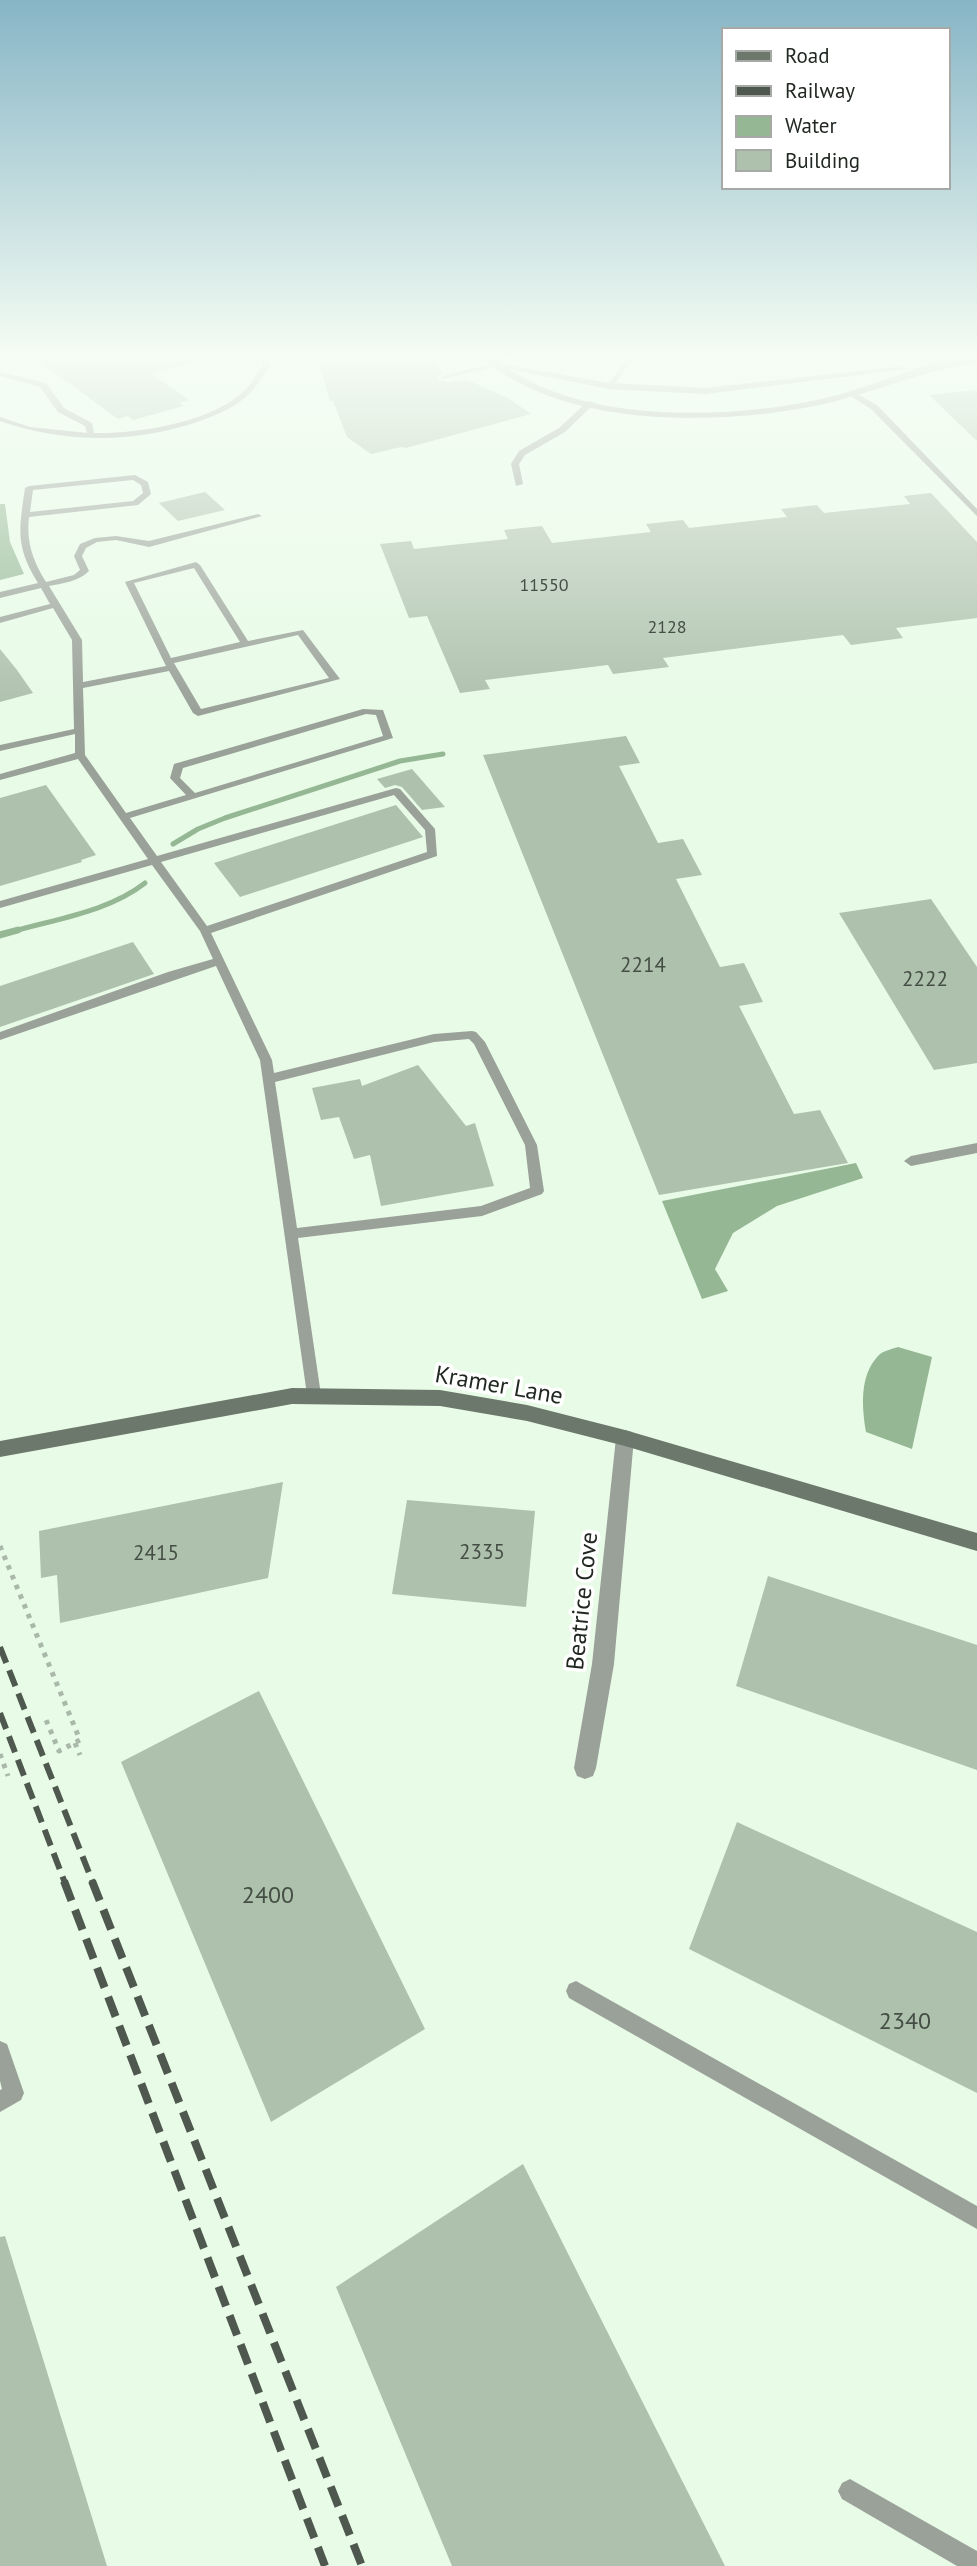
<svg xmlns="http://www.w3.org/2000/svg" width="977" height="2566" font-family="'PT Sans',sans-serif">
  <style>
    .water { fill: #95b794 }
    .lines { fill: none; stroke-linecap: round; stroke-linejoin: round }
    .stream-far1 { stroke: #95b794; stroke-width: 5 }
    .stream { stroke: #95b794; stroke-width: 7 }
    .building { fill: #aec1ad }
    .path { stroke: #a9b8a8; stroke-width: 5; stroke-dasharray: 4.5 6; stroke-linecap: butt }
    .lane { fill: #99a198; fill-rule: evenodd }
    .street { fill: #99a198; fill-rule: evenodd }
    .secondary { fill: #6d786d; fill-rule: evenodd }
    .rail-far1 { stroke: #4e584e; stroke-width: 6; stroke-dasharray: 17 8; stroke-linecap: butt }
    .rail { stroke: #4e584e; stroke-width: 8; stroke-dasharray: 21 10; stroke-linecap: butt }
    .labels { text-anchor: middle; stroke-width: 7; stroke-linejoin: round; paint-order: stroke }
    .far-number-label { font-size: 18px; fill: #444e44 }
    .number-label { font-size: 21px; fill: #444e44 }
    .street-label { font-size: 24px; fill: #212821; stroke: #fff }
    .near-number-label { font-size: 24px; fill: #444e44 }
  </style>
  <rect width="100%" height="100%" fill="#e8fbe7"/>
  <g class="water">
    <polygon points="0,504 5,504 10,542 24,574 0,580"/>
    <polygon points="856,1163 863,1178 777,1206 733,1233 715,1269 728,1291 702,1299 662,1201"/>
    <path d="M898,1347L932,1357L912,1449L866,1432C862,1408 859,1376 878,1356C882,1351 892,1349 898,1347Z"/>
  </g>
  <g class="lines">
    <g class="stream-far1">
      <polyline points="173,844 198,829 225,818 400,761 443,754"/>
      <path d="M11,932C55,919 108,912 145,883"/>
    </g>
    <polyline class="stream" points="0,935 18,930"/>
  </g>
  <g class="building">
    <polygon points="26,352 210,352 210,359 151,374 189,400 179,403 184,406 133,420 128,416 118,419"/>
    <polygon points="315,352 431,352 442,374 438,376 439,379 446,382 467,380 508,398 531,414 406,448 401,447 371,454 347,437 333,401 330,401"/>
    <polygon points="977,390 977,441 929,395"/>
    <polygon points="205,492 225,510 178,521 159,503"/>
    <polygon points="931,493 977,542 977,618 896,628 903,638 851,645 843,635 663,658 669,667 613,674 608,665 485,680 490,689 460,693 427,616 409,618 380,544 411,541 414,549 508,539 504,530 542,526 552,543 651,532 646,524 683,520 689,528 787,517 781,509 817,505 824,513 910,504 904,496"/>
    <polygon points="0,649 17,670 33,693 0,702"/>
    <polygon points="626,736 640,763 619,766 658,843 683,839 702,875 676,879 720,967 744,963 763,1002 739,1006 794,1114 820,1110 848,1163 659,1195 483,755"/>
    <polygon points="412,769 445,807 422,810 402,787 395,785 385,788 377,779"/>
    <polygon points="46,785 96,855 81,860 82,862 0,886 0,798"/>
    <polygon points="396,805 423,837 240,897 214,863"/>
    <polygon points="931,899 977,967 977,1063 934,1070 839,913"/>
    <polygon points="133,942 154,974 0,1027 0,986"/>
    <polygon points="418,1065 466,1126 475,1123 494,1186 381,1206 370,1155 354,1159 339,1117 321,1120 312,1088 360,1079 362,1086"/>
    <polygon points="283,1482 268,1578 60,1623 57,1575 41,1578 39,1531"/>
    <polygon points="407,1500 535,1511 526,1607 392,1594"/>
    <polygon points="768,1576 977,1645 977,1770 736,1686"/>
    <polygon points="259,1691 425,2029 271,2122 121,1762"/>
    <polygon points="737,1822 977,1932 977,2093 689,1949"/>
    <polygon points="523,2164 725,2566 452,2566 336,2287"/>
    <polygon points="5,2236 107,2566 0,2566 0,2237"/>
  </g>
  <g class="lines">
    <g class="path">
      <polyline points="0,1546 80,1740 59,1751 44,1715"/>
      <polyline points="75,1743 80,1755"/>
      <polyline points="0,1754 8,1776"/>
    </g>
    <g class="lane">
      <path d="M258,352H264L270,366C264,374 258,385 251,392C239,405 221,413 205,419C140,444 65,444 0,421V417L30,427L87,433L85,426L58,412L40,387L0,376V372L46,383L64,408L92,423L94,433C138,434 216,422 247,388C253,381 257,373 262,366Z"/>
      <polygon points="631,352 637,352 612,388 606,388"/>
      <polygon points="498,362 500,365 444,379 440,377"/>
      <polygon points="852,391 877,405 977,509 977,516 871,409 849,395"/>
      <polygon points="588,401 595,403 565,432 525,455 519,464 523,484 516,486 511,464 519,451 559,428"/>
      <path d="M135,475L148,482L151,494L138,505L29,517C26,542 33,561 46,582L74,575L80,570L74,556L80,544L95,538L116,536L149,541L258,514L262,516L149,547L116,540L97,542L86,548L82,556L89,571C78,582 63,583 49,586L82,640L83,682L166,666L125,582L196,562L200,565L248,641L303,630L340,679L198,716L193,713L169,671L83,688L85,755L126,813L186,795L170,778L174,764L363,709L383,710L393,738L130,818L157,856L396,788L400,789L435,829L437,856L211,933L272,1060L274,1073L434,1034L472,1031L476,1032L485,1042L537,1145L544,1191L542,1194L482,1216L298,1238L321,1395L319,1399L314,1401L309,1399L307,1395L260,1060L216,966L0,1040V1032L168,972L213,959L200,931L152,865L0,908V901L148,859L78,759L0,780V774L75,753V734L0,751V745L74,729L72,640L53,608L0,623V617L50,604L41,588L0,598V592L38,583C15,546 19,530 25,488L29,486ZM133,480L141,485L143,493L133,501L30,512L33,490ZM194,568L240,642L171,658L134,583ZM298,635L329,678L201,709L174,663ZM366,714L376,715L383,736L195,793L180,778L183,768ZM394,795L425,830L427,852L207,926L161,862ZM469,1039L474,1044L525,1145L530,1188L481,1206L297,1228L275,1082L434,1042Z"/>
      <polygon points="977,1143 977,1153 911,1166 904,1161 911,1156"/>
      <polygon points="576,1981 977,2206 977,2229 569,1998 566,1991 569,1984"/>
      <polygon points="0,2041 7,2044 24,2093 21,2100 0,2112 0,2090 2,2089 0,2081"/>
      <polygon points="850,2479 977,2551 977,2566 957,2566 842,2499 838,2491 842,2483"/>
    </g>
    <g class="street">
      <path d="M477,352H486L502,364L609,383L705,388L904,366L908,369L705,394L609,389L509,369C591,425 738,419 830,397C866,388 902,373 935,362C947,358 964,360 977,358V364C926,369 878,391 828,403C727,426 555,431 477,352Z"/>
      <polygon points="625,1430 632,1432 634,1438 614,1664 596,1768 593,1776 585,1779 577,1776 574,1768 592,1664 616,1438 618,1432"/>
    </g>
    <polygon class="secondary" points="292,1388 440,1390 527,1405 625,1430 977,1533 977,1551 625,1446 527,1421 440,1406 292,1404 0,1457 0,1441"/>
    <g class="rail-far1">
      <polyline points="0,1647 93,1883"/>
      <polyline points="0,1713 65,1883"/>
    </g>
    <g class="rail">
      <polyline points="64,1881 325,2566"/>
      <polyline points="92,1881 362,2566"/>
    </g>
  </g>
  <linearGradient id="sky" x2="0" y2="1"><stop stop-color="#87b5c6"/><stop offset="0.5" stop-color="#f5fdf4"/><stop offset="1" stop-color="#f5fdf4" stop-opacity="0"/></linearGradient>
  <rect width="977" height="711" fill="url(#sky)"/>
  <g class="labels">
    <g class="far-number-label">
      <text x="544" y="591">11550</text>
      <text x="667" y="633">2128</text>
    </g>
    <g class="number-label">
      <text x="643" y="972">2214</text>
      <text x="925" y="986">2222</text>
      <text x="482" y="1559">2335</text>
      <text x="156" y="1560">2415</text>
    </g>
    <g class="street-label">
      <text transform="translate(499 1385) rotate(10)" y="8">Kramer Lane</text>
      <text transform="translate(582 1601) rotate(-84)" y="8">Beatrice Cove</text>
    </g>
    <g class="near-number-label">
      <text x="268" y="1903">2400</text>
      <text x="905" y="2029">2340</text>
    </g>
  </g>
  <rect x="722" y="28" width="228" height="161" fill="#ffffff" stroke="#a6a9a6" stroke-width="2"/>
  <rect x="736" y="51" width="35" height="10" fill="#6d786d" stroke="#a6a9a6" stroke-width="2"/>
  <text x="785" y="63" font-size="21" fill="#212821">Road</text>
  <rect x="736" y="86" width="35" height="10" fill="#4e584e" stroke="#a6a9a6" stroke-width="2"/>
  <text x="785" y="98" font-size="21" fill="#212821">Railway</text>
  <rect x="736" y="116" width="35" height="21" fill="#95b794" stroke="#a6a9a6" stroke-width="2"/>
  <text x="785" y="133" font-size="21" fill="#212821">Water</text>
  <rect x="736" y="150" width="35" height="21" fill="#aec1ad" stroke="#a6a9a6" stroke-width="2"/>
  <text x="785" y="168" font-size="21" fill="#212821">Building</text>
</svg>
